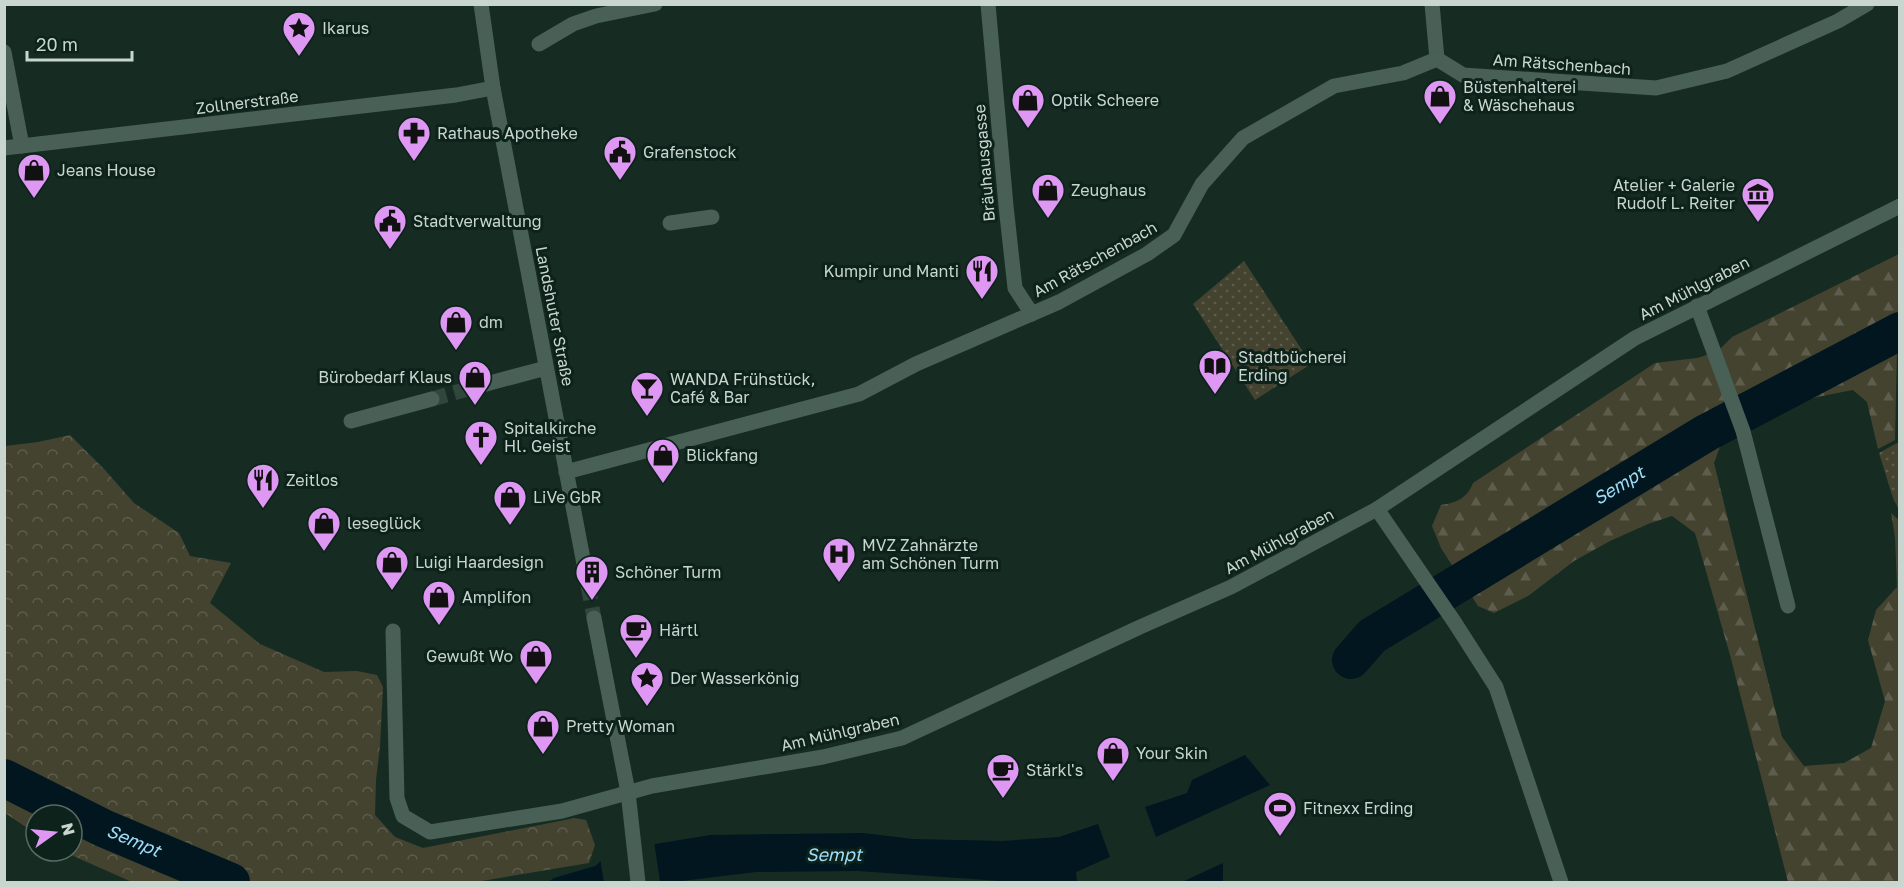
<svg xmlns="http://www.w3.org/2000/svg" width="1904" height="887" font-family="'Golos Text',sans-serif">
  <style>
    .grass { fill: url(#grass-dots) }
    .forest { fill: url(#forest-firs) }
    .park { fill: url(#park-crowns) }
    .water { fill: #01161f }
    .pier { fill: #162c23 }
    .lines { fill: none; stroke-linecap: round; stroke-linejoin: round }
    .canal { stroke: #01161f; stroke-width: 38 }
    .minor-tunnel { stroke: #31463d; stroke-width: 15; stroke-dasharray: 15 8; stroke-linecap: butt }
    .minor { stroke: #486055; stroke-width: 15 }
    .labels { text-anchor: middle; stroke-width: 6; stroke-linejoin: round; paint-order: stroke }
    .poi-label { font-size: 16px; fill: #c9d6d0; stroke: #0d221a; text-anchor: start }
    .street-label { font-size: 16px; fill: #c9d6d0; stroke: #0d221a }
    .water-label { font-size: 18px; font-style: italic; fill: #9edcf7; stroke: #0d221a }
  </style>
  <defs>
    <pattern id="grass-dots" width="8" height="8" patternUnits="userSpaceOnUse" patternTransform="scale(1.5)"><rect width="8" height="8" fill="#444330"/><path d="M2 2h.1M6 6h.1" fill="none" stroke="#5e5d4d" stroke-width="1.8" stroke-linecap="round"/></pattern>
    <pattern id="forest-firs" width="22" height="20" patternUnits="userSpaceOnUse" patternTransform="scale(1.5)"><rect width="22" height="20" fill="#444330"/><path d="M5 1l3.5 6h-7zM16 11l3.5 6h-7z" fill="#5e5d4d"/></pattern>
    <pattern id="park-crowns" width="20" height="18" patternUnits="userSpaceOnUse" patternTransform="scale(1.5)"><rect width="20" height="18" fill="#444330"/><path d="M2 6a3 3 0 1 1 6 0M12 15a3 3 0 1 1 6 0" fill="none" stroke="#5e5d4d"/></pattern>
  </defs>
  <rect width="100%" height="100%" fill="#162c23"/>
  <g class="grass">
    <polygon points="1244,261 1311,364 1255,400 1193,304"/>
    <polygon points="1899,442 1900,442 1899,510 1893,498 1879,453"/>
  </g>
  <path class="forest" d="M1899,254L1895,440L1878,449L1867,402L1853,390C1819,396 1744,411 1723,441C1719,447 1717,456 1714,463L1782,737L1804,766L1844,763L1871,748L1885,701L1868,640L1876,610L1897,587L1895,537L1891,513L1899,520V882H1788L1730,655L1695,533L1672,516L1648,524L1610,541L1574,561L1528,596L1494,613L1478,606L1441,548L1432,526L1441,505C1457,503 1467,498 1473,483L1655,363L1697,358L1717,352L1732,337Z"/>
  <polygon class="park" points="70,435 105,470 134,503 179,533 190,556 231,563 210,603 260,644 324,672 357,671 377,675 383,687 380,746 376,780 375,815 395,837 423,848 575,818 586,820 595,845 589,863 476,882 132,882 62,851 72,851 72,815 36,815 36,834 5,813 5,446 38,442"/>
  <g class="water">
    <polygon points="1245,755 1270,785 1156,837 1145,807 1187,793 1192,780"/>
    <polygon points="1098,824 1110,857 1076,872 1077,882 1015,882 858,871 756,872 673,882 548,882 554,878 595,866 613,851 710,835 863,833 913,839 1002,841 1059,837"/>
    <polygon points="1223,863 1223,882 1182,882"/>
  </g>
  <polygon class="pier" points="654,841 660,882 604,882 600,858 611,848"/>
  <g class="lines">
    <g class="canal">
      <path id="s1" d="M1351,660L1372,636L1706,433L1900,331"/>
      <path id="s2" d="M4,778L103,828L231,882"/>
    </g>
    <g class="minor-tunnel">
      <polyline points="432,399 486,384"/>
      <polyline points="588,585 594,618"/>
    </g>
    <g class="minor">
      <polyline points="481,4 493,88 588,585"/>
      <polyline points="988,4 1006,206 1015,288 1032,314"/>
      <polyline points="1432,4 1437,59"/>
      <polyline points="539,44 573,24 596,16 655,4"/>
      <polyline points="4,52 22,146"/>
      <polyline points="1437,59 1463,75 1656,88 1727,71 1838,21 1867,4"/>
      <polyline points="4,148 456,95 493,88"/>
      <polyline points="670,223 712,217"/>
      <polyline points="1697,306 1743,431 1788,606"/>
      <polyline points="486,384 546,368"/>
      <polyline points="351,421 432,399"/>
      <polyline points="566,472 859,394 916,364 1059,302 1147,254 1174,235 1202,184 1243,138 1334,86 1403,73 1437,59"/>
      <polyline points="1377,509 1455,623 1496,687 1561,882"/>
      <polyline points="594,618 628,792 638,882"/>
      <polyline points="393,631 397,798 403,816 430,832 562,811 652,786 823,757 902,738 1140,627 1231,587 1377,509 1635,338 1900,206"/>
    </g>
  </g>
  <defs>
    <symbol id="sight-pin" viewBox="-11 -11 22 30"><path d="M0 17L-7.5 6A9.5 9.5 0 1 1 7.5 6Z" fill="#de98f3" stroke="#0d221a"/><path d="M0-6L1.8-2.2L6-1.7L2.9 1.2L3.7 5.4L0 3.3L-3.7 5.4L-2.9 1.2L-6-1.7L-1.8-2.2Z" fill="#111"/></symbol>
    <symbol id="shop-pin" viewBox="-11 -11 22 30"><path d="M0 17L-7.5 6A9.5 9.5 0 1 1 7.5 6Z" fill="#de98f3" stroke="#0d221a"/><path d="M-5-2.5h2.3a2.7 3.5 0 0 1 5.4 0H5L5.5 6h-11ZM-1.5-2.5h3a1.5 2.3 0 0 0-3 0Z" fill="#111"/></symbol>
    <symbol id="pharmacy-pin" viewBox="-11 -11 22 30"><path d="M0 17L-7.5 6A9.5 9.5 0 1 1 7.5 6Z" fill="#de98f3" stroke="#0d221a"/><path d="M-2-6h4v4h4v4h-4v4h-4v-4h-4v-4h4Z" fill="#111"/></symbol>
    <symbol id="civic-pin" viewBox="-11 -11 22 30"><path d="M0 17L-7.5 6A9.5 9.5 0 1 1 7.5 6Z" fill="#de98f3" stroke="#0d221a"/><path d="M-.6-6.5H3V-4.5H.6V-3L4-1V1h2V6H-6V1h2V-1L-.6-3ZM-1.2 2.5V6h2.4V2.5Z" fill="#111"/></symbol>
    <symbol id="museum-pin" viewBox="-11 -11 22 30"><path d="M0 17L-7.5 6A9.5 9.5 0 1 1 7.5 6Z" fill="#de98f3" stroke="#0d221a"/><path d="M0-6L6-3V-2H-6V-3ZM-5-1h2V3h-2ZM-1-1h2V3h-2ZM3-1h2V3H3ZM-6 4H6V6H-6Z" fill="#111"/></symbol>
    <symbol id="restaurant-pin" viewBox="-11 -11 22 30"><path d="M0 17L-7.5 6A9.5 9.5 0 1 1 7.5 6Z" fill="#de98f3" stroke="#0d221a"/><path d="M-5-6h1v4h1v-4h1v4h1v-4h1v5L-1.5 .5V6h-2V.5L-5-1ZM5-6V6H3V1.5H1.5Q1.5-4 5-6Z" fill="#111"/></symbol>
    <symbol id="library-pin" viewBox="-11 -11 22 30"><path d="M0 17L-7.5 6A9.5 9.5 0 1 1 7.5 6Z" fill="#de98f3" stroke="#0d221a"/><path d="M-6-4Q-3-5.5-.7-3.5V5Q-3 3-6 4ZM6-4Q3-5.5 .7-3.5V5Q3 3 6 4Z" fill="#111"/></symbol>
    <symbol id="bar-pin" viewBox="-11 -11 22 30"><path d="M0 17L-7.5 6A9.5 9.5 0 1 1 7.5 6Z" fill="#de98f3" stroke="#0d221a"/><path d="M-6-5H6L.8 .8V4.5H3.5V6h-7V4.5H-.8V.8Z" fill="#111"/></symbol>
    <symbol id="church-pin" viewBox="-11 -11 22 30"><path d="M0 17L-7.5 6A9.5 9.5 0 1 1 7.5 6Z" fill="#de98f3" stroke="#0d221a"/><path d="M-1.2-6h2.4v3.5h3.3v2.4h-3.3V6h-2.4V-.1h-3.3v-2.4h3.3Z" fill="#111"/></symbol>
    <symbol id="hospital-pin" viewBox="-11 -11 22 30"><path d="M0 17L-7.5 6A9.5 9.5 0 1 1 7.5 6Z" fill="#de98f3" stroke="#0d221a"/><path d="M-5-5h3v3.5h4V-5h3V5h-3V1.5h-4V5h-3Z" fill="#111"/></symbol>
    <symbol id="building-pin" viewBox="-11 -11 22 30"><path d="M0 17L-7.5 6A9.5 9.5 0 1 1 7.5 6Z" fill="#de98f3" stroke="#0d221a"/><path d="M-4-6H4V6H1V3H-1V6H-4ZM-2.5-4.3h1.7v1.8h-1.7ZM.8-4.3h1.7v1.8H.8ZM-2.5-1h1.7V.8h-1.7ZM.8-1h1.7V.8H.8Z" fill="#111"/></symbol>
    <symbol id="cafe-pin" viewBox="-11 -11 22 30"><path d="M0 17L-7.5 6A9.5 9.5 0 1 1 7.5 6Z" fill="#de98f3" stroke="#0d221a"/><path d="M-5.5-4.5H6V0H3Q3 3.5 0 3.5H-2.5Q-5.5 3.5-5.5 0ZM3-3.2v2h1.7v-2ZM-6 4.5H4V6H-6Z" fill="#111"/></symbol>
    <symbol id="stadium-pin" viewBox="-11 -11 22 30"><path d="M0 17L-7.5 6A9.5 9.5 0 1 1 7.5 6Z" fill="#de98f3" stroke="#0d221a"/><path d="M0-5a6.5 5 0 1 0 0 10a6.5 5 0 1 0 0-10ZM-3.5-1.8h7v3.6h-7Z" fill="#111"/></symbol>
  </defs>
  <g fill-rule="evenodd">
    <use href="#sight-pin" x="280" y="9" width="38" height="52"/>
    <use href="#shop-pin" x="1421" y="77" width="38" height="52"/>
    <use href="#shop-pin" x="1009" y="81" width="38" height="52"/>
    <use href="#pharmacy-pin" x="395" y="114" width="38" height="52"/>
    <use href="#civic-pin" x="601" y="133" width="38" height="52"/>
    <use href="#shop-pin" x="15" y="151" width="38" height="52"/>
    <use href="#shop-pin" x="1029" y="171" width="38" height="52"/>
    <use href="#museum-pin" x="1739" y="175" width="38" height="52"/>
    <use href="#civic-pin" x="371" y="202" width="38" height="52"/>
    <use href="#restaurant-pin" x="963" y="252" width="38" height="52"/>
    <use href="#shop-pin" x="437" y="303" width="38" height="52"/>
    <use href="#library-pin" x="1196" y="347" width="38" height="52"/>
    <use href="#shop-pin" x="456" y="358" width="38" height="52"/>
    <use href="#bar-pin" x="628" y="369" width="38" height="52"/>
    <use href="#church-pin" x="462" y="418" width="38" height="52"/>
    <use href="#shop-pin" x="644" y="436" width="38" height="52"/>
    <use href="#restaurant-pin" x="244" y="461" width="38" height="52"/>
    <use href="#shop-pin" x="491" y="478" width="38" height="52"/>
    <use href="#shop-pin" x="305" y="504" width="38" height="52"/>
    <use href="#hospital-pin" x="820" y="535" width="38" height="52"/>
    <use href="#shop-pin" x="373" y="543" width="38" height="52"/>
    <use href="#building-pin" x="573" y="553" width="38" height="52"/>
    <use href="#shop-pin" x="420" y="578" width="38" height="52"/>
    <use href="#cafe-pin" x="617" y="611" width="38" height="52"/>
    <use href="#shop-pin" x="517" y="637" width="38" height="52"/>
    <use href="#sight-pin" x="628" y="659" width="38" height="52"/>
    <use href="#shop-pin" x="524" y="707" width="38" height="52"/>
    <use href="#shop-pin" x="1094" y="734" width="38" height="52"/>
    <use href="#cafe-pin" x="984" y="751" width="38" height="52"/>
    <use href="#stadium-pin" x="1261" y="789" width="38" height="52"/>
  </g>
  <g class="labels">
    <g class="poi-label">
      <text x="322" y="34">Ikarus</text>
      <text x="1463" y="93">Büstenhalterei<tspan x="1463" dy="18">&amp; Wäschehaus</tspan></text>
      <text x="1051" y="106">Optik Scheere</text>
      <text x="437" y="139">Rathaus Apotheke</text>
      <text x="643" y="158">Grafenstock</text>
      <text x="57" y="176">Jeans House</text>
      <text x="1735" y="191" text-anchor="end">Atelier + Galerie<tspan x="1735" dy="18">Rudolf L. Reiter</tspan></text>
      <text x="1071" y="196">Zeughaus</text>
      <text x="413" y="227">Stadtverwaltung</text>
      <text x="959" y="277" text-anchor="end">Kumpir und Manti</text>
      <text x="479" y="328">dm</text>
      <text x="1238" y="363">Stadtbücherei<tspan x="1238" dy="18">Erding</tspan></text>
      <text x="452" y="383" text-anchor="end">Bürobedarf Klaus</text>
      <text x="670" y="385">WANDA Frühstück,<tspan x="670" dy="18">Café &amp; Bar</tspan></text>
      <text x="504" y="434">Spitalkirche<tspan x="504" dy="18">Hl. Geist</tspan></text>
      <text x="686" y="461">Blickfang</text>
      <text x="286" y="486">Zeitlos</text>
      <text x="533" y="503">LiVe GbR</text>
      <text x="347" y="529">leseglück</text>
      <text x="862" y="551">MVZ Zahnärzte<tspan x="862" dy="18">am Schönen Turm</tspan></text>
      <text x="415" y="568">Luigi Haardesign</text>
      <text x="615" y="578">Schöner Turm</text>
      <text x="462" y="603">Amplifon</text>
      <text x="659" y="636">Härtl</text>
      <text x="513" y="662" text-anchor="end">Gewußt Wo</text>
      <text x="670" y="684">Der Wasserkönig</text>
      <text x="566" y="732">Pretty Woman</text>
      <text x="1136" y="759">Your Skin</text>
      <text x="1026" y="776">Stärkl's</text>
      <text x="1303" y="814">Fitnexx Erding</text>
    </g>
    <g class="street-label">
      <text transform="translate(1562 64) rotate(4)" y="6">Am Rätschenbach</text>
      <text transform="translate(247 102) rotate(-7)" y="6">Zollnerstraße</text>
      <text transform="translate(984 163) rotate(-95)" y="6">Bräuhausgasse</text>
      <text transform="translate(1095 259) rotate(-29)" y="6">Am Rätschenbach</text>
      <text transform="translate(1694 288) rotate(-27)" y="6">Am Mühlgraben</text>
      <text transform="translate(555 316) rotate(79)" y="6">Landshuter Straße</text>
      <text transform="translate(1279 541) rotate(-28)" y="6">Am Mühlgraben</text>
      <text transform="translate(840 732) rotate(-13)" y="6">Am Mühlgraben</text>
    </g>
    <g class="water-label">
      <text dy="6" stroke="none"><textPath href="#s1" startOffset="321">Sempt</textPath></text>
      <text dy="6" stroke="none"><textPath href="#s2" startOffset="144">Sempt</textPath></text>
      <text x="834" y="861">Sempt</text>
    </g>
  </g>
  <rect width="1904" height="887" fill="none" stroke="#c9d6d0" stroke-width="12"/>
  <g transform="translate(54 833) rotate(75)"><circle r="28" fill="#0d221a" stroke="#586a63" stroke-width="1.5"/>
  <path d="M0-4.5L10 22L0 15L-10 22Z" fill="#de98f3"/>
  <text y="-9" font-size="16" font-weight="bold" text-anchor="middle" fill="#c9d6d0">N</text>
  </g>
  <path d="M27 51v9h105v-9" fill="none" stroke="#c9d6d0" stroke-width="3"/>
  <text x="36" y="51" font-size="18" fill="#c9d6d0" stroke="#0d221a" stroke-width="4.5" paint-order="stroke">20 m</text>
</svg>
